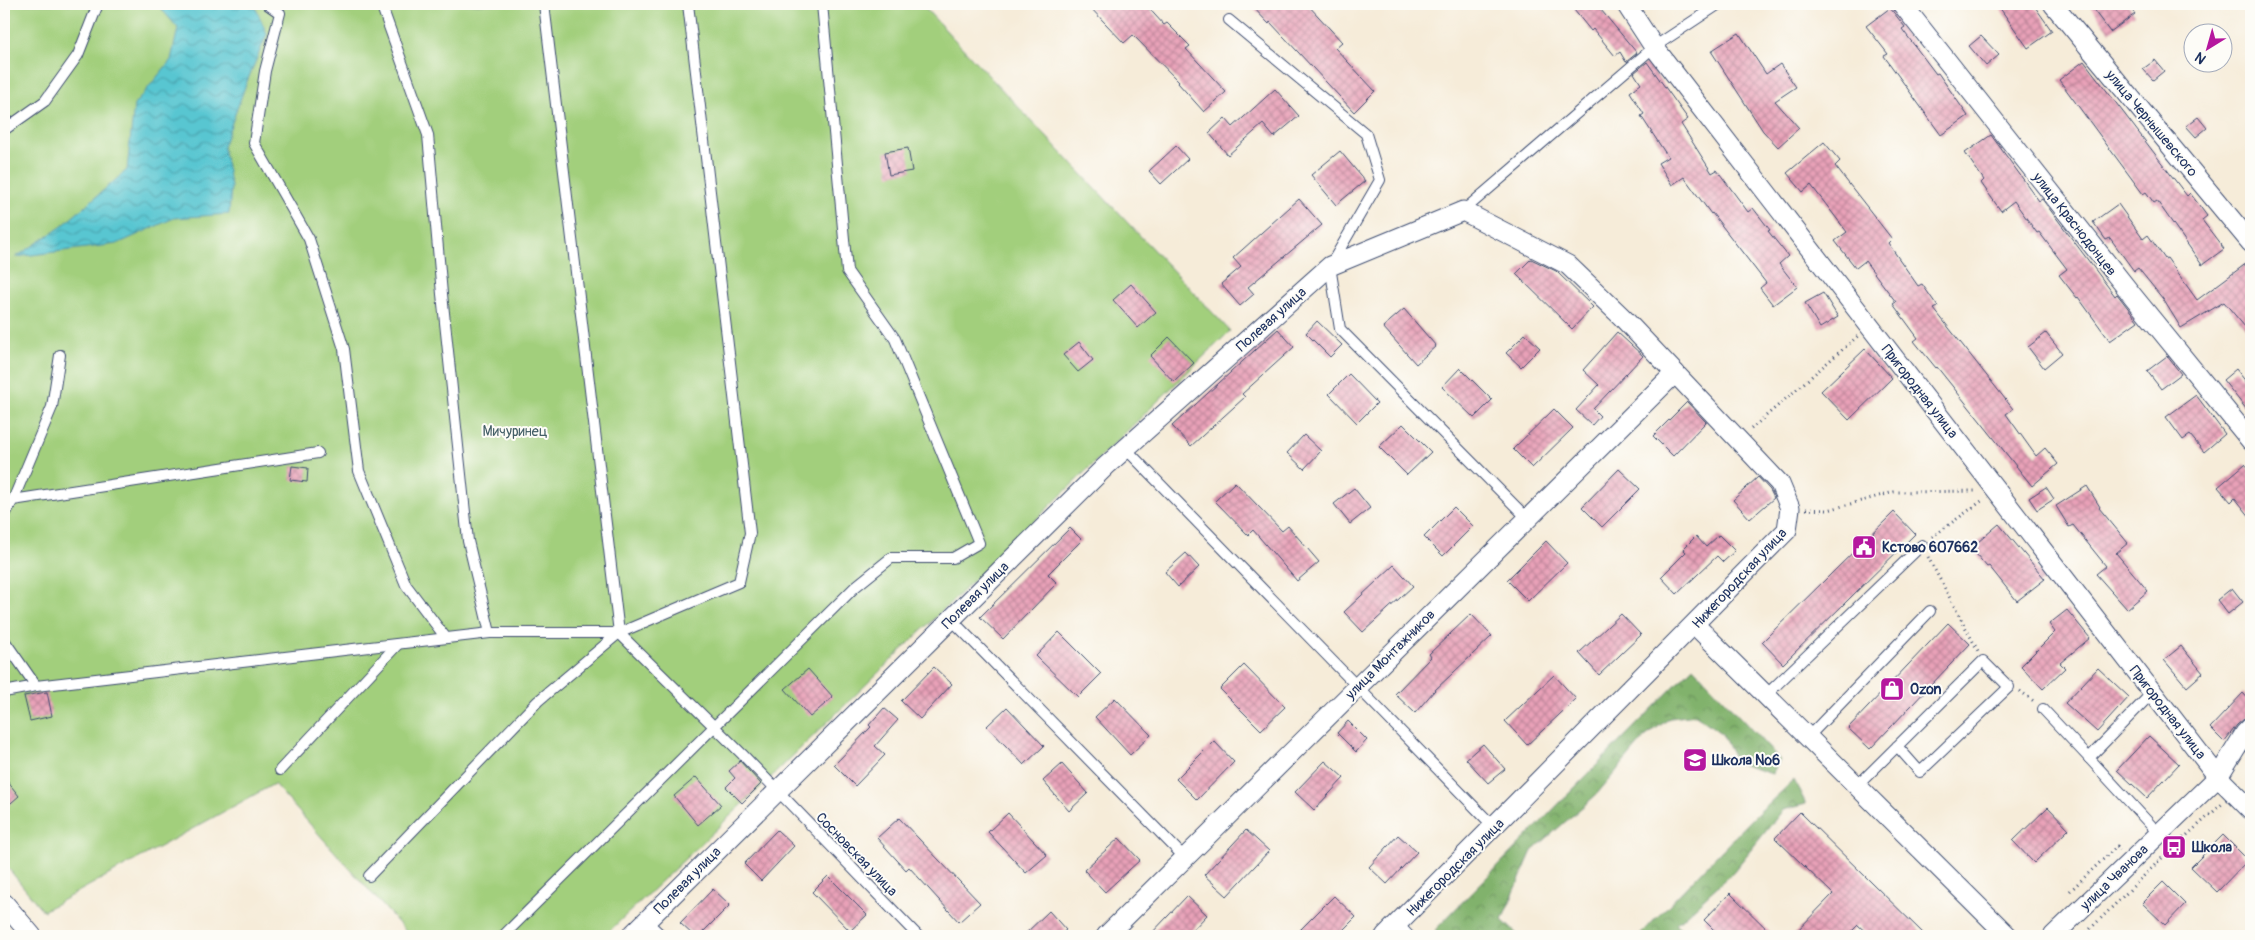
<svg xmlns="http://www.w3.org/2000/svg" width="2255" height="940" font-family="Pangolin,sans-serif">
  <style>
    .forest { fill: url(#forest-crowns); stroke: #4e7065 }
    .garden { fill: #a2cf7c; stroke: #5e7f6d }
    .water { fill: url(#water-waves); stroke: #3a7a98 }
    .building { fill: url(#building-cross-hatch) }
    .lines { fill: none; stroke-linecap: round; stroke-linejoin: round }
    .service-casing { stroke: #3c4b70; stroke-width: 12 }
    .minor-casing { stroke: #3c4b70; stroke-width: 21 }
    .path { stroke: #3c4b70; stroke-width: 3; stroke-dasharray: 1 4; stroke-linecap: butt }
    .service { stroke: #fff; stroke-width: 10 }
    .minor { stroke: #fff; stroke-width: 19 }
    .labels { text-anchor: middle; stroke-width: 4; stroke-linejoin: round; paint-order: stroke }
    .street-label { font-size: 14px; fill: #1b2f5e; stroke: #fdfcf7 }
    .park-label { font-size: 14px; fill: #445f67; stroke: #fdfcf7 }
    .poi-label { font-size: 14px; font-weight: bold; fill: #1b2f5e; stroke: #fdfcf7; text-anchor: start }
  </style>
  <defs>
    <pattern id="forest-crowns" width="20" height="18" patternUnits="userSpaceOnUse" patternTransform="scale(1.25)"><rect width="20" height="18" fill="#81b26c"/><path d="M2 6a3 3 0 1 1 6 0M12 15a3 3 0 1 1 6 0" fill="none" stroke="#69915c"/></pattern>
    <pattern id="water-waves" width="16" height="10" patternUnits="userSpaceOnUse" patternTransform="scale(1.25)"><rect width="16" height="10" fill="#59c6d1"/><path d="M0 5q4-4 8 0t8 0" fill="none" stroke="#49a1ad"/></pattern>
    <pattern id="building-cross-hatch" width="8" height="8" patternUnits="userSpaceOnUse" patternTransform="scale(1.25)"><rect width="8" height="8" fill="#e9a1b8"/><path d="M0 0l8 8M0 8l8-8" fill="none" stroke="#bc8499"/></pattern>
  </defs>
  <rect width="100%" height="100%" fill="#fdfcf7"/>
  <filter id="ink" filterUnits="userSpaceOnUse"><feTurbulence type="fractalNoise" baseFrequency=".02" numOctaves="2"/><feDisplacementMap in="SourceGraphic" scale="10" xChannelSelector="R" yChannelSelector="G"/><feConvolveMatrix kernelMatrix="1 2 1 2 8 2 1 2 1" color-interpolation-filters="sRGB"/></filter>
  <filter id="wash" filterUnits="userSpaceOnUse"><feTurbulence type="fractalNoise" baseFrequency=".0096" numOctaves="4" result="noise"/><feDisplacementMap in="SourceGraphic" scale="20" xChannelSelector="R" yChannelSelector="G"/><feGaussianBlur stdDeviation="1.12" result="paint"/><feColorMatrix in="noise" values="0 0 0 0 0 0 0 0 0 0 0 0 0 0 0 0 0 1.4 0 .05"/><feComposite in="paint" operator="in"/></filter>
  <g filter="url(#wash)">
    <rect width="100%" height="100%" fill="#f6ecd9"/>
    <g class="forest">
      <polygon points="1693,667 1780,760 1772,774 1737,763 1722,734 1696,715 1670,718 1646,736 1596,795 1532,851 1502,920 1519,936 1441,936 1435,930"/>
      <polygon points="1794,780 1806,804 1783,810 1733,872 1676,924 1689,936 1639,936 1754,817"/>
    </g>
    <polygon class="garden" points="4,4 921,4 1230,331 768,780 604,936 410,936 274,784 43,911 4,863"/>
    <polygon class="water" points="157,4 254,4 267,34 246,84 223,147 231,187 229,214 174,218 117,244 16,257 61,227 127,170 134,105 171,60 178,28"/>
    <g id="blocks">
      <g class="building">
        <polygon points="1087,4 1145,4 1164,25 1167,23 1190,46 1186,49 1226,92 1204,112 1178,83 1179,82 1133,35 1124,43"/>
        <polygon points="1250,4 1307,4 1342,42 1335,48 1375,91 1354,112 1270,22 1269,24"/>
        <polygon points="1581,4 1596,4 1637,53 1626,62 1620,52 1615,56 1593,29 1591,31 1574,10"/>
        <polygon points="1997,4 2033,4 2052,31 2028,48"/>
        <polygon points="2089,4 2127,4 2135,14 2110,32"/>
        <polygon points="1890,8 1905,27 1902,29 1936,74 1938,73 1968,116 1941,135 1884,56 1888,54 1866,26"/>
        <polygon points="1739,33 1766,74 1780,64 1796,87 1775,101 1799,128 1778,147 1763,131 1711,51"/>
        <polygon points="1981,36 1999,55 1986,66 1969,46"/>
        <polygon points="2155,60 2164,71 2153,80 2143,69"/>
        <polygon points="2084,61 2187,196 2190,193 2207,216 2202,220 2224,249 2202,265 2157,201 2154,203 2146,192 2143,194 2059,80"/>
        <polygon points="1647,62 1688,119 1681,124 1712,173 1717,170 1748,212 1753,208 1770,230 1768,231 1788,256 1779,264 1797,287 1773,305 1760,288 1766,283 1712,213 1711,214 1684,177 1672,185 1658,163 1668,157 1641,116 1644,114 1630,92 1641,84 1634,73"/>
        <polygon points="1275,89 1299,116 1274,137 1263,124 1228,155 1209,133 1225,118 1233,127"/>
        <polygon points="2198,117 2207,128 2196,137 2186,126"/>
        <polygon points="1991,135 2039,201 2042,199 2115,296 2117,294 2138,321 2110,341 2078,297 2077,298 2059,275 2067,269 2039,232 2037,233 2014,201 2001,211 1981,183 1984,180 1965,153"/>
        <polygon points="1824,142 1840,161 1835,166 1892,239 1888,243 1918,286 1922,284 1938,307 1934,309 2013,409 2006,414 2036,456 2045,448 2058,464 2032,486 1937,367 1936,368 1914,341 1918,338 1893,304 1896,302 1865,261 1856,268 1835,241 1847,232 1811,185 1803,192 1787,173"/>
        <polygon points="1176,146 1188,159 1161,184 1149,171"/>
        <polygon points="908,148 912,171 889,175 885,152"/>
        <polygon points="1340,151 1365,181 1336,205 1311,175"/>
        <polygon points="1299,199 1322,225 1248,287 1254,294 1240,306 1221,284 1241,267 1233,258"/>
        <polygon points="2118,204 2143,239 2148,235 2165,259 2167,258 2197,300 2251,260 2251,334 2224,302 2181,328 2163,299 2138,268 2134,271 2110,238 2106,240 2093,222"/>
        <polygon points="1531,259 1556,271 1593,307 1572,329 1516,274"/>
        <polygon points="1131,284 1156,312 1138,328 1113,300"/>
        <polygon points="1823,293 1838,317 1820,328 1805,303"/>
        <polygon points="1404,309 1436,346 1416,364 1383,327"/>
        <polygon points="1317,321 1342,345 1330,357 1306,333"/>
        <polygon points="1278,329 1294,347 1242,394 1245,397 1191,446 1172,426"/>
        <polygon points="1617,332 1643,356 1593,409 1600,416 1592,425 1576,410 1599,385 1583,370"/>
        <polygon points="2046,333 2062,353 2044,368 2028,347"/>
        <polygon points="1525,334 1540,348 1521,367 1506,353"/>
        <polygon points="1169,337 1194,363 1174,382 1150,356"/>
        <polygon points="1079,342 1093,360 1078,372 1063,355"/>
        <polygon points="1865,349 1892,378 1849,420 1821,391"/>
        <polygon points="2167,356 2181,374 2161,389 2147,371"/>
        <polygon points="1460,368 1492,400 1474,418 1442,387"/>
        <polygon points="2236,369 2251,388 2251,415 2223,380"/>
        <polygon points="1349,374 1377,403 1357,423 1329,394"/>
        <polygon points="2196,395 2225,434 2204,452 2190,435 2183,440 2166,417"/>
        <polygon points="1687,402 1706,422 1673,456 1653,436"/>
        <polygon points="1554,409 1573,428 1532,468 1513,449"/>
        <polygon points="1403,424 1431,452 1407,475 1379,447"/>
        <polygon points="1304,435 1321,451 1304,469 1287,453"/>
        <polygon points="2245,464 2251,471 2251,518 2235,498 2231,502 2218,487"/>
        <polygon points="292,466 308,468 307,482 290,480"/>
        <polygon points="1619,469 1640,489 1602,527 1582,507"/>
        <polygon points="1758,477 1770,490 1774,498 1750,519 1733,500"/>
        <polygon points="1235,482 1282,531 1288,526 1319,562 1297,581 1253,530 1248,535 1215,501"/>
        <polygon points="2087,486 2100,507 2099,508 2128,543 2116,553 2148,591 2127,609 2096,574 2106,566 2073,525 2069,527 2056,506"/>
        <polygon points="2046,487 2054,499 2037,510 2029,498"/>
        <polygon points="1354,488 1370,508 1350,524 1334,504"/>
        <polygon points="1454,507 1473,526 1443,556 1424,537"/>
        <polygon points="1894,512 1915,534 1783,664 1762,642"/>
        <polygon points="1999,524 2045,579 2017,601 1989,566 1987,567 1971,548"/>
        <polygon points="1070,528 1082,540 1048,574 1057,583 1003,639 980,617"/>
        <polygon points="1719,535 1735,551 1723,562 1717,556 1677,594 1661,577 1686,552 1683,549 1696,536 1706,547"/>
        <polygon points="1546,541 1567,563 1528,601 1507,580"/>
        <polygon points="1186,553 1199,567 1178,587 1165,572"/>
        <polygon points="1394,565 1413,586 1363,632 1344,612"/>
        <polygon points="2232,588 2243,602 2228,614 2217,600"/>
        <polygon points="2067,610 2090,638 2060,663 2065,668 2043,689 2021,666 2055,632 2049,624"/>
        <polygon points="1471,614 1492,636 1434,691 1415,713 1395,694 1431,657 1429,654"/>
        <polygon points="1621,614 1641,635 1599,675 1579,653"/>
        <polygon points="1948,623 1970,644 1870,749 1848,728"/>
        <polygon points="1059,632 1101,674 1078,697 1036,656"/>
        <polygon points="2181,646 2203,673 2187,687 2164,660"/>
        <polygon points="1244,665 1285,707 1261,730 1220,689"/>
        <polygon points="934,667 952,684 920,719 901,701"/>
        <polygon points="2098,668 2129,697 2097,732 2065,703"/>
        <polygon points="808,669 833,697 810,717 785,689"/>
        <polygon points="1554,675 1576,699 1527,745 1505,721"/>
        <polygon points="47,692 52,716 30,721 24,696"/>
        <polygon points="2243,693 2251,702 2251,713 2237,725 2224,742 2210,728"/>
        <polygon points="1115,698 1151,735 1130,755 1095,717"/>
        <polygon points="1007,707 1044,746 1024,765 987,726"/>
        <polygon points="884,708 898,720 875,746 885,755 855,786 834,765 871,727 869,725"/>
        <polygon points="1348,721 1367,740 1356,752 1337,733"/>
        <polygon points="2149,736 2179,764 2147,798 2117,770"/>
        <polygon points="1214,741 1234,762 1197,800 1176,779"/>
        <polygon points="1483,744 1505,769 1488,783 1466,759"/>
        <polygon points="740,761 761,784 742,803 726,787 735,778 729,771"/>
        <polygon points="1325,761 1344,778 1314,810 1295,792"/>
        <polygon points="1062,764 1088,793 1069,811 1043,781"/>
        <polygon points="4,777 19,796 4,809"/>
        <polygon points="696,777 721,805 698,825 674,796"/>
        <polygon points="2048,807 2069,829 2034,863 2013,841"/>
        <polygon points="1800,812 1871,882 1926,936 1870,936 1858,925 1847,936 1792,936 1833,894 1775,838"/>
        <polygon points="1008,813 1047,855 1026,873 988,832"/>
        <polygon points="899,818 980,903 959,922 909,867 906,870 877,838"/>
        <polygon points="777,830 794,846 761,881 744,864"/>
        <polygon points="1246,830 1269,851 1227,896 1204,875"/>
        <polygon points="1398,835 1417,852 1387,884 1369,867"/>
        <polygon points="2223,835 2248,860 2217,892 2191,867"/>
        <polygon points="1119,838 1140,860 1105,892 1084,870"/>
        <polygon points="828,876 867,915 850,931 812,892"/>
        <polygon points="2163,882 2185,904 2165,925 2142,903"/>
        <polygon points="713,889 730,905 699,936 694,936 680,923"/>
        <polygon points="1730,893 1774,936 1720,936 1704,920"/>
        <polygon points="1187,896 1207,915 1187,936 1149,936"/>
        <polygon points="1334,896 1356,917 1337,936 1294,936"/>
        <polygon points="1049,911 1066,930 1059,936 1023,936"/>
      </g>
    </g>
  </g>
  <g filter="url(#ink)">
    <use href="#blocks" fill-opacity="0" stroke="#3c4b70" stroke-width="1"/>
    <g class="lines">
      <defs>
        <g id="service">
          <polyline points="267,4 280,13 265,71 254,143 309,239 344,349 359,471 406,585 446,638"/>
          <polyline points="381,4 428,135 442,294 468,541 490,633"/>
          <polyline points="544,4 619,633 742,754 918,936"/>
          <polyline points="1229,20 1366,134 1380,180 1330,266 1340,329 1527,518"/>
          <polyline points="4,130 45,101 78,55 98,4"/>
          <polyline points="1463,211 1654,47 1719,4"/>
          <polyline points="1126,449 1494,827"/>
          <polyline points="13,500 52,407 60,355"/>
          <polyline points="4,516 13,500 318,453"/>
          <polyline points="951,619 1185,858"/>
          <polyline points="4,640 36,686"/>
          <polyline points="4,692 36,686 490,633 619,633 739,582 750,533 688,4"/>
          <polyline points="2153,692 2089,758 2159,834"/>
          <polyline points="1766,695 1922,545"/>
          <polyline points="2043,709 2089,758"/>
          <polyline points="1808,737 1930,611"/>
          <polyline points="280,770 398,644"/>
          <polyline points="1857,786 1983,661 2009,687 1920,772 1897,746"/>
          <polyline points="369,876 538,701 619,633"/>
          <polyline points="646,921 662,936"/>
          <polyline points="1398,924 1409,936"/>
          <polyline points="503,936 855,587 891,558 953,558 979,543 895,339 847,271 822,4"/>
        </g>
        <g id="minor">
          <polyline points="1626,4 1654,47 2218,777 2251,810"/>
          <polyline points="1902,4 2132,295 2251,441"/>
          <polyline points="2053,4 2251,243"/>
          <polyline points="1695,625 2008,936"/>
          <polyline points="4,903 32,936"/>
          <polyline points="631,936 1106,466 1330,266 1463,211 1568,265 1622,317 1780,484 1790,508 1787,530 1385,936"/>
          <polyline points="1106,936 1675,373"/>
          <polyline points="2053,936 2218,777 2245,733 2251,727"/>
        </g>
      </defs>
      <use href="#service" class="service-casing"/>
      <use href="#minor" class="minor-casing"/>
      <g class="path">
        <polyline points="1751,429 1858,336"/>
        <polyline points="1806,509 1828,510 1894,492 1977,491"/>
        <polyline points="1932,537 1983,500"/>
        <polyline points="1928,557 1978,651"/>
        <polyline points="2020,691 2035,702"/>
        <polyline points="2070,891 2117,846 2120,850"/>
        <polyline points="2083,936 2168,852 2222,804"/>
      </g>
      <use href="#service" class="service"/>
      <use href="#minor" class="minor"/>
    </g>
  </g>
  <defs>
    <symbol id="civic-square" viewBox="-11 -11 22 22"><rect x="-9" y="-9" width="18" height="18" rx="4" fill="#b5179e" stroke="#fdfcf7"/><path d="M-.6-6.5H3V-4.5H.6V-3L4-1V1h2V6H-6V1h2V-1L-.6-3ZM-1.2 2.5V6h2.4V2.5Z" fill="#fff"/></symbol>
    <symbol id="shop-square" viewBox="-11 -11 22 22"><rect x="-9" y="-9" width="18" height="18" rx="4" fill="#b5179e" stroke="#fdfcf7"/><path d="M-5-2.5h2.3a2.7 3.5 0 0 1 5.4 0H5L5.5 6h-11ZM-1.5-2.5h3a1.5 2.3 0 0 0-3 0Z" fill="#fff"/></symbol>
    <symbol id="school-square" viewBox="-11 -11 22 22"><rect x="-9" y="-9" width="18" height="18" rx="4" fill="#b5179e" stroke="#fdfcf7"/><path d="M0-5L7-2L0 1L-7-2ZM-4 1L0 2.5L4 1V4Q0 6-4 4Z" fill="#fff"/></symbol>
    <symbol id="bus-square" viewBox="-11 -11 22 22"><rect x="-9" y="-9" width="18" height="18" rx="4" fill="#b5179e" stroke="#fdfcf7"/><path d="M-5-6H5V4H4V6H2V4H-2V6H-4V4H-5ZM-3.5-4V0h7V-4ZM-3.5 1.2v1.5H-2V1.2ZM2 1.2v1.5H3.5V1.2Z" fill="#fff"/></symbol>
  </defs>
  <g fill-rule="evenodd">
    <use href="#civic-square" x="1850" y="533" width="28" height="28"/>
    <use href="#shop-square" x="1878" y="675" width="28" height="28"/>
    <use href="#school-square" x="1681" y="746" width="28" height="28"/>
    <use href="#bus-square" x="2160" y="833" width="28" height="28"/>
  </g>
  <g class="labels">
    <g class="street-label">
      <text transform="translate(2152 123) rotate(50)" y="5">улица Чернышевского</text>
      <text transform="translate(2075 224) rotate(52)" y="5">улица Краснодонцев</text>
      <text transform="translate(1271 319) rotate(-42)" y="5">Полевая улица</text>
      <text transform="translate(1920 391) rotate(52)" y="5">Пригородная улица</text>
      <text transform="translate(1739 578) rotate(-47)" y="5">Нижегородская улица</text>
      <text transform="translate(975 595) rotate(-45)" y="5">Полевая улица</text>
      <text transform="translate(1390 654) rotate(-45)" y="5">улица Монтажников</text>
      <text transform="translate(2168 712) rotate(52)" y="5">Пригородная улица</text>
      <text transform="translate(857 854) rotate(46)" y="5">Сосновская улица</text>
      <text transform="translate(1455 867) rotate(-45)" y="5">Нижегородская улица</text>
      <text transform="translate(2114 877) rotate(-44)" y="5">улица Чванова</text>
      <text transform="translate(687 880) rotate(-45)" y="5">Полевая улица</text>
    </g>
    <g class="park-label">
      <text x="515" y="436">Мичуринец</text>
    </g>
    <g class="poi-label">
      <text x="1882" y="552">Кстово 607662</text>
      <text x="1910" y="694">Ozon</text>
      <text x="1712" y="765">Школа №6</text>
      <text x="2192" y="852">Школа</text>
    </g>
  </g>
  <rect width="2255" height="940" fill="none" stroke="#fdfcf7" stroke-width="20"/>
  <g transform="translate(2208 48) rotate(217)"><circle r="24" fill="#fdfcf7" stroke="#a3aaba"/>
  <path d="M0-4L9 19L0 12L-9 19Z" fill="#b5179e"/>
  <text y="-8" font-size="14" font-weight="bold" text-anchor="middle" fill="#1b2f5e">N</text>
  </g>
</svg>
